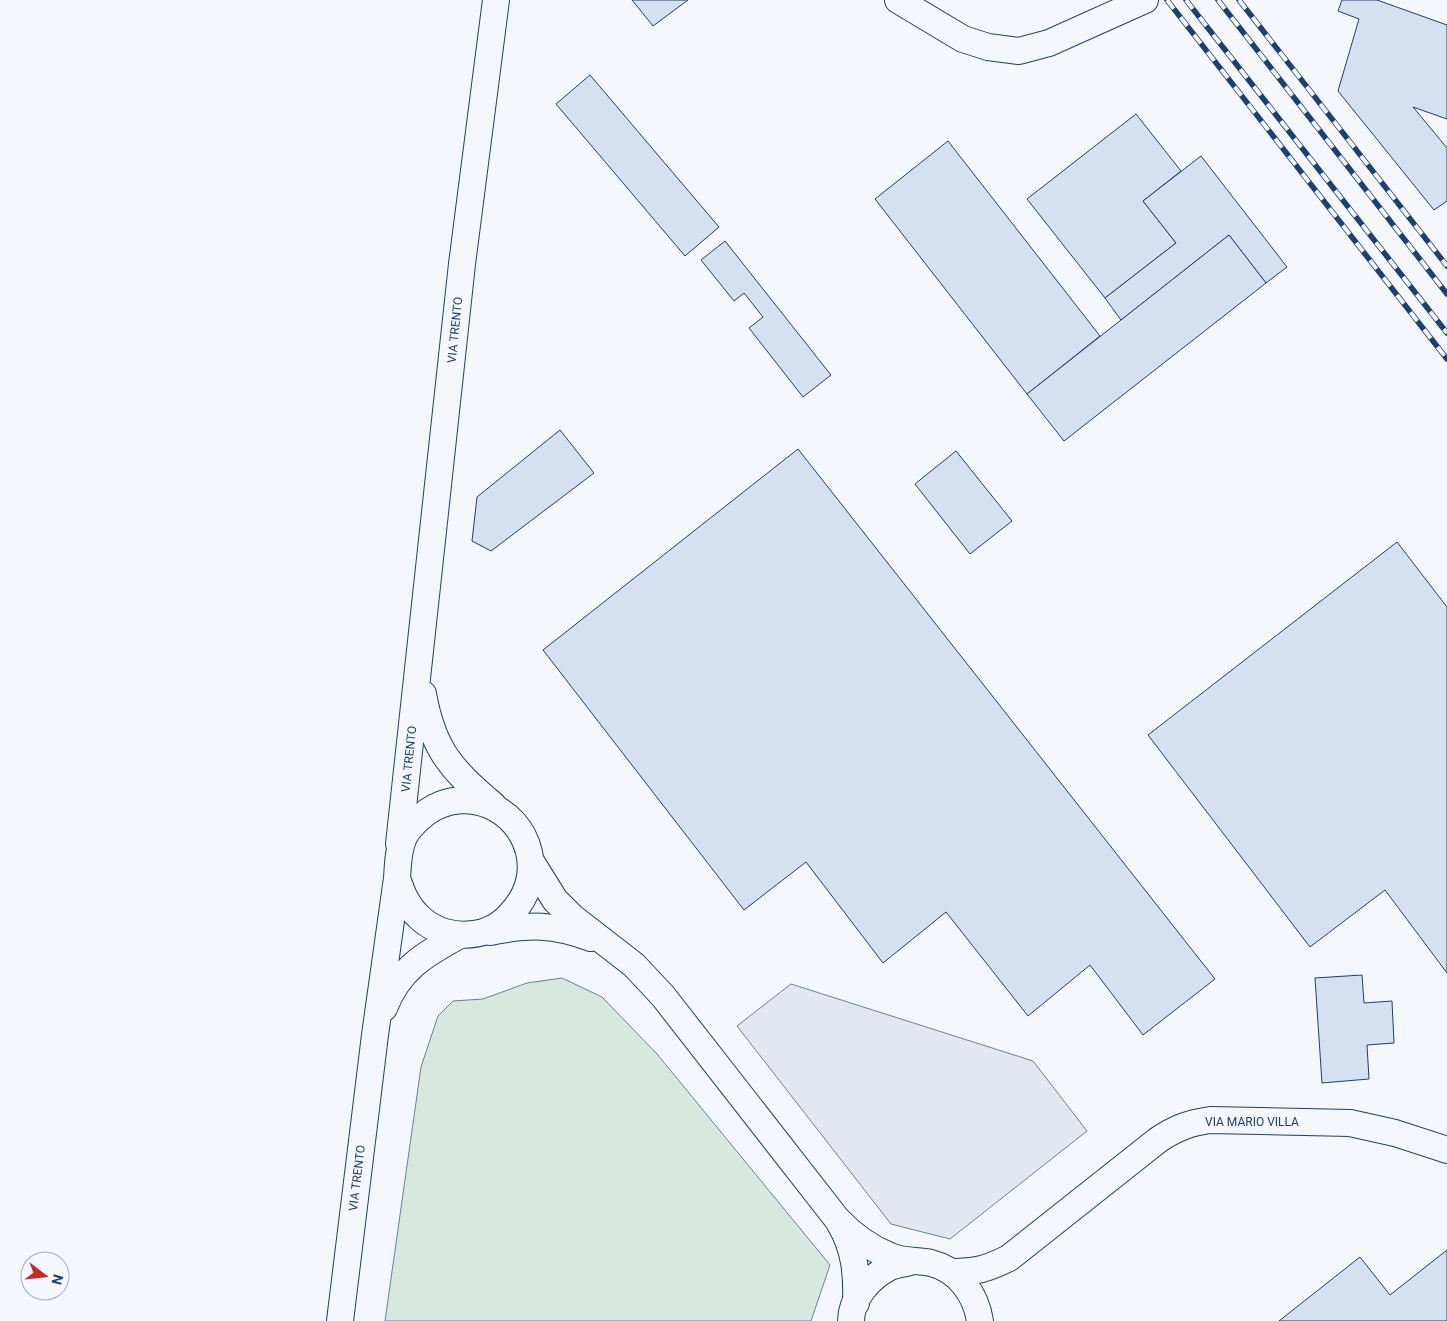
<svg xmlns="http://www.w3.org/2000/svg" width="1447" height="1321" font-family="Roboto,sans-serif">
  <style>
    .green { fill: #d7e8df; stroke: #687fa3 }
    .parking { fill: #e3e8f0; stroke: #687fa3 }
    .building { fill: #d5e0f0; stroke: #1d3f73 }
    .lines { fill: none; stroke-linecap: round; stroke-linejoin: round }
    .street-casing { stroke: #1d3f73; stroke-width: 28 }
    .street { stroke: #f4f7fb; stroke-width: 26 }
    .rail-casing { stroke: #1d3f73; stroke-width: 5.5 }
    .rail { stroke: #f4f7fb; stroke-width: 4; stroke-dasharray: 11; stroke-linecap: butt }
    .labels { text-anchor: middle; stroke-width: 4; stroke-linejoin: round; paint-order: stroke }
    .street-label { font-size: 12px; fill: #1d3f73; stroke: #f4f7fb }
  </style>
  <rect width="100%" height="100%" fill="#f4f7fb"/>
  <polygon class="green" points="562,978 602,997 657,1054 830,1265 811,1321 385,1321 421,1067 438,1016 453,1001 483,999 527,983"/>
  <polygon class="parking" points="791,984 1033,1061 1087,1131 950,1239 891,1224 737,1026"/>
  <g class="building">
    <polygon points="632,0 688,0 653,26"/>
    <polygon points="1342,0 1377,0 1447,25 1447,119 1413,107 1447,148 1447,201 1434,210 1338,91 1359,19 1338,11"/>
    <polygon points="590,75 719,227 685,256 556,104"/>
    <polygon points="1136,114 1181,171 1143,201 1176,243 1105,298 1027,199"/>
    <polygon points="948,141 1100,336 1027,394 875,199"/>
    <polygon points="1201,156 1287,267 1266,283 1229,235 1121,320 1105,298 1176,243 1143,201"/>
    <polygon points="1229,235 1266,283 1064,441 1027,394"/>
    <polygon points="725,241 831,375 803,397 749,328 763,317 744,293 734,301 701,260"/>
    <polygon points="560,430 594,473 491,551 472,541 477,497"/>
    <polygon points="798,449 1215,979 1143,1035 1090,965 1028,1016 946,912 883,963 806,862 744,910 543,650"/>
    <polygon points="956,451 1012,521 970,554 915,484"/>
    <polygon points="1397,542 1447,607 1447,973 1385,890 1310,947 1148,735"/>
    <polygon points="1362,975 1364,1003 1392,1001 1394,1043 1367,1045 1369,1079 1322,1083 1315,978"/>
    <polygon points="1447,1250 1447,1321 1279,1321 1360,1257 1390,1295"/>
  </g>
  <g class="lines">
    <defs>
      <g id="street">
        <polyline points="898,0 963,39 988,47 1019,51 1049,43 1145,0"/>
        <path d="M423,694C433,750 451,769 493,805"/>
        <polyline points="399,844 462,264 496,0"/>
        <path d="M532,863L555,900L572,917L634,965L663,996L837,1219C852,1235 870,1248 890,1256C904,1262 917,1260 931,1263C959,1270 976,1295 980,1321"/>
        <path d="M490,932C530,924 553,924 591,938"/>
        <path d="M384,1008C399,969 425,954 460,935"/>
        <path d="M840,1224C855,1249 857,1275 856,1303"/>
        <path d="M952,1272C976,1272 987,1269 1009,1258L1158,1140C1176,1128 1189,1123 1210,1120L1350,1123L1395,1133L1447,1150"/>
        <path d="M340,1321L375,1035L397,878C398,864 398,850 404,837C409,827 418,819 427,812C466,785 518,807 529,852C535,878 526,899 508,917C485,941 443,940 419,917C407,906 402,893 397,878"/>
        <path d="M851,1321C851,1299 869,1278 888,1268C894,1265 903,1264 910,1262"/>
      </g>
    </defs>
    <use href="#street" class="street-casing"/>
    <use href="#street" class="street"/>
    <defs>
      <g id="rail">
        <polyline points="1167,0 1447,359"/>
        <polyline points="1186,0 1447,333"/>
        <polyline points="1218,0 1447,294"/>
        <polyline points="1239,0 1447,266"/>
      </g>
    </defs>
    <use href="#rail" class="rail-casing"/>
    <use href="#rail" class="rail"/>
  </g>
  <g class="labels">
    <g class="street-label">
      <text transform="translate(455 330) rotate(-84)" y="4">VIA TRENTO</text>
      <text transform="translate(409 759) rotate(-84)" y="4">VIA TRENTO</text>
      <text x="1252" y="1126">VIA MARIO VILLA</text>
      <text transform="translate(357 1178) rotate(-83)" y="4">VIA TRENTO</text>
    </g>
  </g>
  <g transform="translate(45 1276) rotate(106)"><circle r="24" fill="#f4f7fb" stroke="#9eadc5"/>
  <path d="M0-4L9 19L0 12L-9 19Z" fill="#c62828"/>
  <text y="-8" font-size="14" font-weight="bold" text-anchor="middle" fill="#1d3f73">N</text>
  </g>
</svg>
